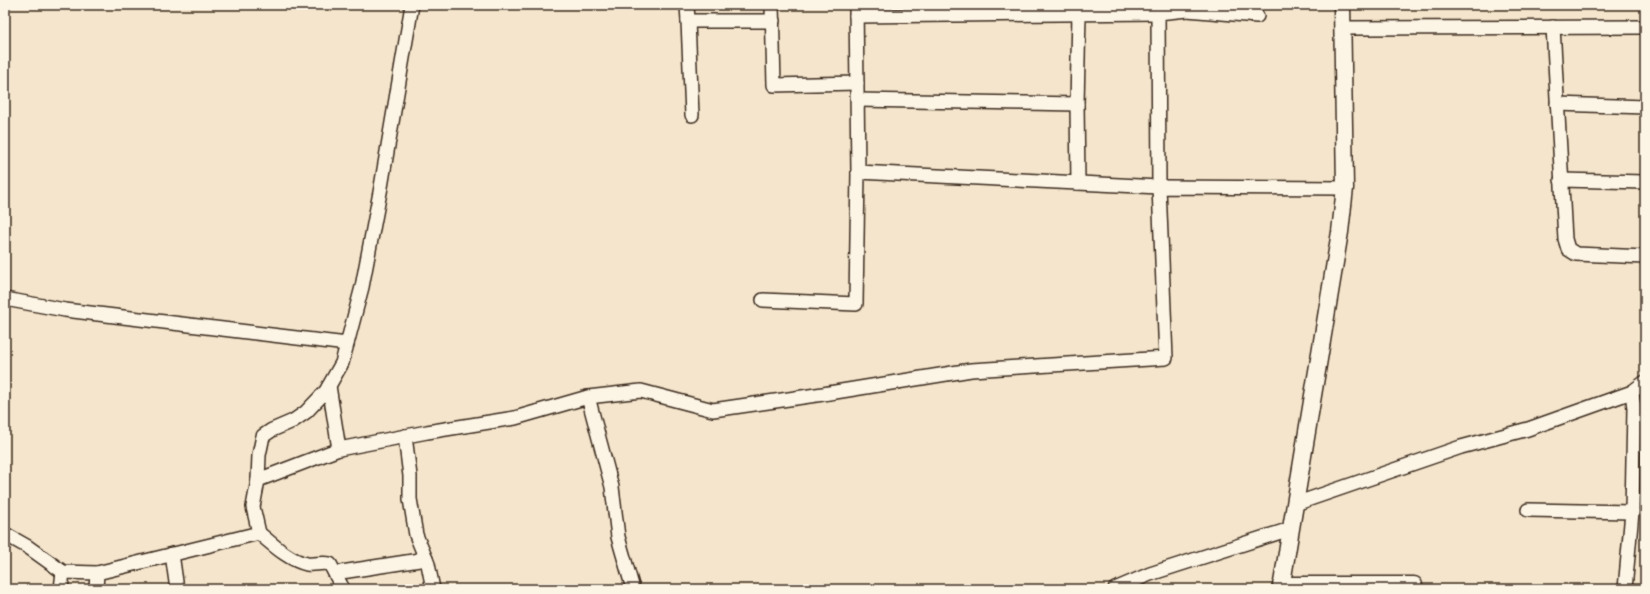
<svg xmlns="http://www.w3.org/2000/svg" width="1650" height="594" font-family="'Comic Neue',sans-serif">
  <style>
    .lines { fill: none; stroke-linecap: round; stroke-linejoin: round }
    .minor-casing { stroke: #3b2a1e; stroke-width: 16 }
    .tertiary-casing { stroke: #3b2a1e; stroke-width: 19 }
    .minor { stroke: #fcf5e5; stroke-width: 13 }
    .tertiary { stroke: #fcf5e5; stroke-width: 16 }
  </style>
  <rect width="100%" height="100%" fill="#f4e5cc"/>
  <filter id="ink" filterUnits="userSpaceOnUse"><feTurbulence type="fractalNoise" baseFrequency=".025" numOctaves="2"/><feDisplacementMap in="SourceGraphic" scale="8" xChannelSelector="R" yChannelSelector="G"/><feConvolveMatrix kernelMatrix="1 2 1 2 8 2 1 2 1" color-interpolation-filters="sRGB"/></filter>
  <g filter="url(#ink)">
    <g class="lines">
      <defs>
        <g id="minor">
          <polyline points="687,5 688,21 773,21"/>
          <polyline points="772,5 774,85 857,83"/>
          <polyline points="856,5 858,172"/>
          <polyline points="1187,10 1257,16"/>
          <polyline points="856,16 1158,13"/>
          <polyline points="688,21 692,115"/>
          <polyline points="1553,27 1565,239 1568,249 1576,254 1645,257"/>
          <polyline points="1343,28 1645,27"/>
          <polyline points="858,100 1077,104 1079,14"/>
          <polyline points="1077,104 1078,183"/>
          <polyline points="1557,104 1645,107"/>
          <polyline points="1561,180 1645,182"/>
          <polyline points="5,299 65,310 347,344"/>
          <polyline points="763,300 856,304 858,172 1159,187 1158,13 1187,10 1187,5"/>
          <polyline points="329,386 339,449"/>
          <polyline points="588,397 612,487 618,537 633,589"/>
          <polyline points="405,436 410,476 410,499 416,535 428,564 433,589"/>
          <polyline points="258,480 259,455 263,436 272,430 293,421 306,412 326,391 342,363 362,287 381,187 412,5"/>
          <polyline points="1295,504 1461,447 1528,429 1632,392"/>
          <polyline points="1528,510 1632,512"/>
          <path d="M259,533C272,544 290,561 307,564C315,565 322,562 330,564L343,589"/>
          <polyline points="5,534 28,547 63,572 97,573"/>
          <polyline points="172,554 177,589"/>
          <polyline points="335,573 426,559"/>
          <polyline points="61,589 63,572"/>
          <polyline points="96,589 97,573 259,533 253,507 258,480 339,449 427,432 515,418 588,397 641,391 713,410 823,394 971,370 1166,358 1159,187 1345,188"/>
          <polyline points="1115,589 1150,574 1290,529"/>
          <polyline points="1625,589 1632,512 1634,408 1632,392 1645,382"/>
        </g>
        <g id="tertiary">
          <polyline points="1281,585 1414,585 1414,589"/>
          <polyline points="1281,589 1340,232 1345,188 1342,5"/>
        </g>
      </defs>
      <use href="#minor" class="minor-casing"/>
      <use href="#tertiary" class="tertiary-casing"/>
      <use href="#minor" class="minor"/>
      <use href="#tertiary" class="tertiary"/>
    </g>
  </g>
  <rect width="1650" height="594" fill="none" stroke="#fcf5e5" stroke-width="20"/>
  <rect x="10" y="10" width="1630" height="574" fill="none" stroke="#3b2a1e" stroke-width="1.5" filter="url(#ink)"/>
</svg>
